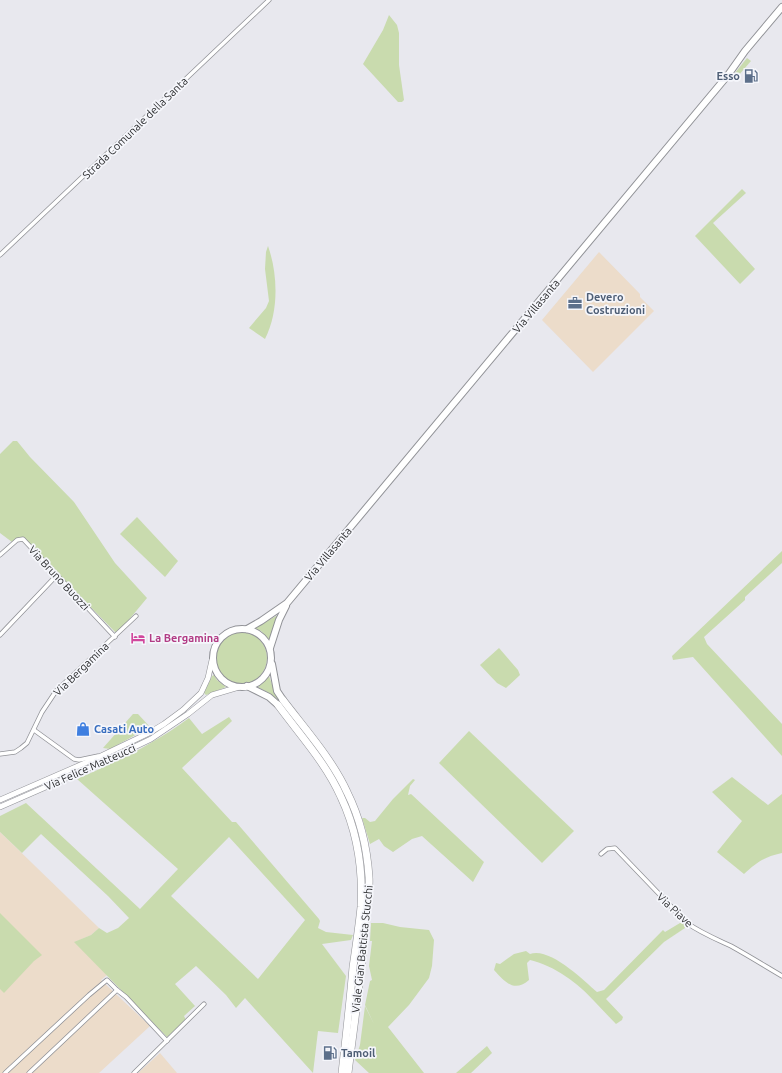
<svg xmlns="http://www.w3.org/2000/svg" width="782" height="1073" font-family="Ubuntu,sans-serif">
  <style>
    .industrial { fill: #ecdcca }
    .green { fill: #c9dbae; fill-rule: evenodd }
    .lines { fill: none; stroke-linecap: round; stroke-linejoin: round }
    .street-casing { stroke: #919297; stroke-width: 5 }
    .secondary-casing { stroke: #919297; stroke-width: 6 }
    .primary-casing { stroke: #919297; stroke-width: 8 }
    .highway-casing { stroke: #919297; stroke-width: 8 }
    .street { stroke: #fff; stroke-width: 3.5 }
    .secondary { stroke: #fff; stroke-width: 5 }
    .primary { stroke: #fff; stroke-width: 6 }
    .highway { stroke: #fff; stroke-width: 7 }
    .labels { text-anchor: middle; stroke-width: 3.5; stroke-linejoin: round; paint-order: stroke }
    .service-label { font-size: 11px; font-weight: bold; fill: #4e5e75; stroke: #f5f6fb; text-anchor: start }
    .street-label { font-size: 11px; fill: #2b2c2e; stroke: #f5f6fb }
    .hotel-label { font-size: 11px; font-weight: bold; fill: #b23c85; stroke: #f5f6fb; text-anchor: start }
    .shop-label { font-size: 11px; font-weight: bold; fill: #366cbe; stroke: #f5f6fb; text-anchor: start }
  </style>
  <rect width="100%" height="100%" fill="#e8e8ee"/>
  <g class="industrial">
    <polygon points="599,252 640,294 640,297 654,311 593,372 542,320"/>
    <polygon points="0,832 99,928 91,935 75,942 107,975 101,980 150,1026 99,1073 0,1073"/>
    <polygon points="160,1053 177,1073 138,1073"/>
  </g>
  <g class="green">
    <polygon points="389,15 397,25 399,33 399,65 404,100 402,102 398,102 363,64 383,30"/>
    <polygon points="747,58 751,61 738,76 734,74"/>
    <polygon points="742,189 746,193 713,223 755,269 740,284 695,236"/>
    <path d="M268,246C278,274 279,312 265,339L249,328L266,308L269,301L265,269L266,252Z"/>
    <polygon points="13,441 17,441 30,457 74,502 115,563 147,598 117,634 23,538 12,542 0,533 0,454"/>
    <polygon points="137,517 178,561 165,577 120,534"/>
    <polygon points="782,551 782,563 745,597 745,600 704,637 707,644 782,724 782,756 693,657 673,660 672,656"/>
    <polygon points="278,615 279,618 270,641 261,631 254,628"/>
    <circle cx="241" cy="658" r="26"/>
    <polygon points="499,648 518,670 520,675 506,688 497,683 480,665"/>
    <polygon points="214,675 217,680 226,687 206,695 204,693 212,676"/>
    <polygon points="269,676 274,690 280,701 269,693 258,687"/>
    <polygon points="133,714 138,714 150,727 110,749 103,748"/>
    <path d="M229,717L232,721L182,768L232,822H236L319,919L320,921L318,928L326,932L353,935L351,940L322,944L346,976L338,1033L318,1031L313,1073L245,998L236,1008L226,995L196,966L175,984L195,1006L184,1016L186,1020L167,1037L74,942L91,935L99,928L107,933L118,928L129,918L108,896L41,834L22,853L0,832V816L26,803L140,909L178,869L77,779C116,762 154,744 189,718L202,734ZM229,837L305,920L258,979L171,896Z"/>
    <polygon points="469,731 574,831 542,863 439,763"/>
    <path d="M732,777L768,805L782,794V853C764,857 757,862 744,874L717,852L742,821L712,792Z"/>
    <polygon points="413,779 415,780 410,786 408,795 411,794 484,862 473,882 422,836 412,839 393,852 384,846 379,839 370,844 362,818 365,818 370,822 375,821 393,799"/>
    <polygon points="0,913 42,955 34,961 4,993 0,989"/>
    <polygon points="371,923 383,923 400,927 429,930 434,940 432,966 429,978 409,1005 388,1027 424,1073 369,1073 355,1060 360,1045 365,1006 374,1024 365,1005 370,981 372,980 369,966 372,941 370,941"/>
    <path d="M680,923H684L688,926L664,942L606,999L623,1017L622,1020L616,1024C609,1017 602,1009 595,1002C578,983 555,966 530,960L527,963L529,980C514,993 505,982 494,970L496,963L500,964L514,954L526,951L530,954C550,947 583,980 597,992L604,990L663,930L665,932Z"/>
    <polygon points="487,1046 492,1053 471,1073 456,1073"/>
  </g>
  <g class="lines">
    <defs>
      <g id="street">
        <polyline points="0,255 269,0"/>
        <polyline points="0,555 17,540 23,539 115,637"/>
        <polyline points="0,635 57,575"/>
        <polyline points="34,730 74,759 79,760 98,756"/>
        <polyline points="0,754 15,752 21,748 27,743 42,712 56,691 136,616"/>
        <path d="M601,854L607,849L615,848L687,923C701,933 716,939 731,946C749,956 765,966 782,976"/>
        <polyline points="5,1073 89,995 107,980 117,990 126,997 167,1041"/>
        <polyline points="29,1073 117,990"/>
        <polyline points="134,1073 204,1004"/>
      </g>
      <g id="secondary">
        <polyline points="0,800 101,756 149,733 164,724 183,710 201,693 208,678 212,660"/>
        <polyline points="0,807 103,762 151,739 188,714 212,695 239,687"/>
      </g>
      <g id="primary">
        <circle cx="242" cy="658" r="29"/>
        <polyline points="247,629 261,621 287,603 728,75 745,51 782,7"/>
        <polyline points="270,648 279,620 286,606"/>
        <polyline points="272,664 277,691 283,700"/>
        <polyline points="247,686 269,697 278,705"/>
      </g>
      <g id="highway">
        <path d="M283,700C305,729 332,759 347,792C360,818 367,847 369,877C370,891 367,907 365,922C362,973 354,1023 348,1073"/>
        <path d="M278,705C300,735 326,763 341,797C357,831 363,870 361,907C359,927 356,947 353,967C350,1003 346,1038 342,1073"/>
      </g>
    </defs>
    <use href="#street" class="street-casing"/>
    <use href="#secondary" class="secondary-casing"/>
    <use href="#primary" class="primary-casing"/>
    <use href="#highway" class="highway-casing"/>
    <use href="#street" class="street"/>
    <use href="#secondary" class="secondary"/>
    <use href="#primary" class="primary"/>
    <use href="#highway" class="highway"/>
  </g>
  <defs>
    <symbol id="fuel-bare" viewBox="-9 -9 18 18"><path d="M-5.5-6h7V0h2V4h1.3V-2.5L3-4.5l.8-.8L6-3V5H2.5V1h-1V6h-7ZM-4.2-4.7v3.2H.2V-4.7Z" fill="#5c6f8a" stroke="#f5f6fb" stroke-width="2.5" paint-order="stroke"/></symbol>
    <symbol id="office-bare" viewBox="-9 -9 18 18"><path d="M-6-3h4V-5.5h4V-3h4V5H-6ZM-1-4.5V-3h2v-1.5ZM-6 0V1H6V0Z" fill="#5c6f8a" stroke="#f5f6fb" stroke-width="2.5" paint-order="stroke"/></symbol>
    <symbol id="hotel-bare" viewBox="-9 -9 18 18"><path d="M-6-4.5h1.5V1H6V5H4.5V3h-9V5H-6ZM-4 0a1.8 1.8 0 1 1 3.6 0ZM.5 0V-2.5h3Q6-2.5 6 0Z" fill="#d1479c" stroke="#f5f6fb" stroke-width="2.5" paint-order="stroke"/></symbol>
    <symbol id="shop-bare" viewBox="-9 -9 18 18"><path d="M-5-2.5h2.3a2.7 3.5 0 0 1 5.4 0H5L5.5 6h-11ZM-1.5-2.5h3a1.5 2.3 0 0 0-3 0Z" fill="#3f7fe0" stroke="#f5f6fb" stroke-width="2.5" paint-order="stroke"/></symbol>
  </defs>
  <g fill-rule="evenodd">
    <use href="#fuel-bare" x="741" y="66" width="20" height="20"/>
    <use href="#office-bare" x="565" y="293" width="20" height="20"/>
    <use href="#hotel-bare" x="128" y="628" width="20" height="20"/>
    <use href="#shop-bare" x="73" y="719" width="20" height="20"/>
    <use href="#fuel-bare" x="320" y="1043" width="20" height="20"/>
  </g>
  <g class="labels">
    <g class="service-label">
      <text x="740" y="80" text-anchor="end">Esso</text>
      <text x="586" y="301">Devero<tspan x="586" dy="13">Costruzioni</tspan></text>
      <text x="341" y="1057">Tamoil</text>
    </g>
    <g class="street-label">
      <text transform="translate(135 128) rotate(-44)" y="4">Strada Comunale della Santa</text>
      <text transform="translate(536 306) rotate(-50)" y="4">Via Villasanta</text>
      <text transform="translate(328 554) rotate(-50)" y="4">Via Villasanta</text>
      <text transform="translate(59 578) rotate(47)" y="4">Via Bruno Buozzi</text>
      <text transform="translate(81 669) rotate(-44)" y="4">Via Bergamina</text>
      <text transform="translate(90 767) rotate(-24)" y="4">Via Felice Matteucci</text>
      <text transform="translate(675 910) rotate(43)" y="4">Via Piave</text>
      <text transform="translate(362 949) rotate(-84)" y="4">Viale Gian Battista Stucchi</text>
    </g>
    <g class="hotel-label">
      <text x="149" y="642">La Bergamina</text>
    </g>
    <g class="shop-label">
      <text x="94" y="733">Casati Auto</text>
    </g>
  </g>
</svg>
